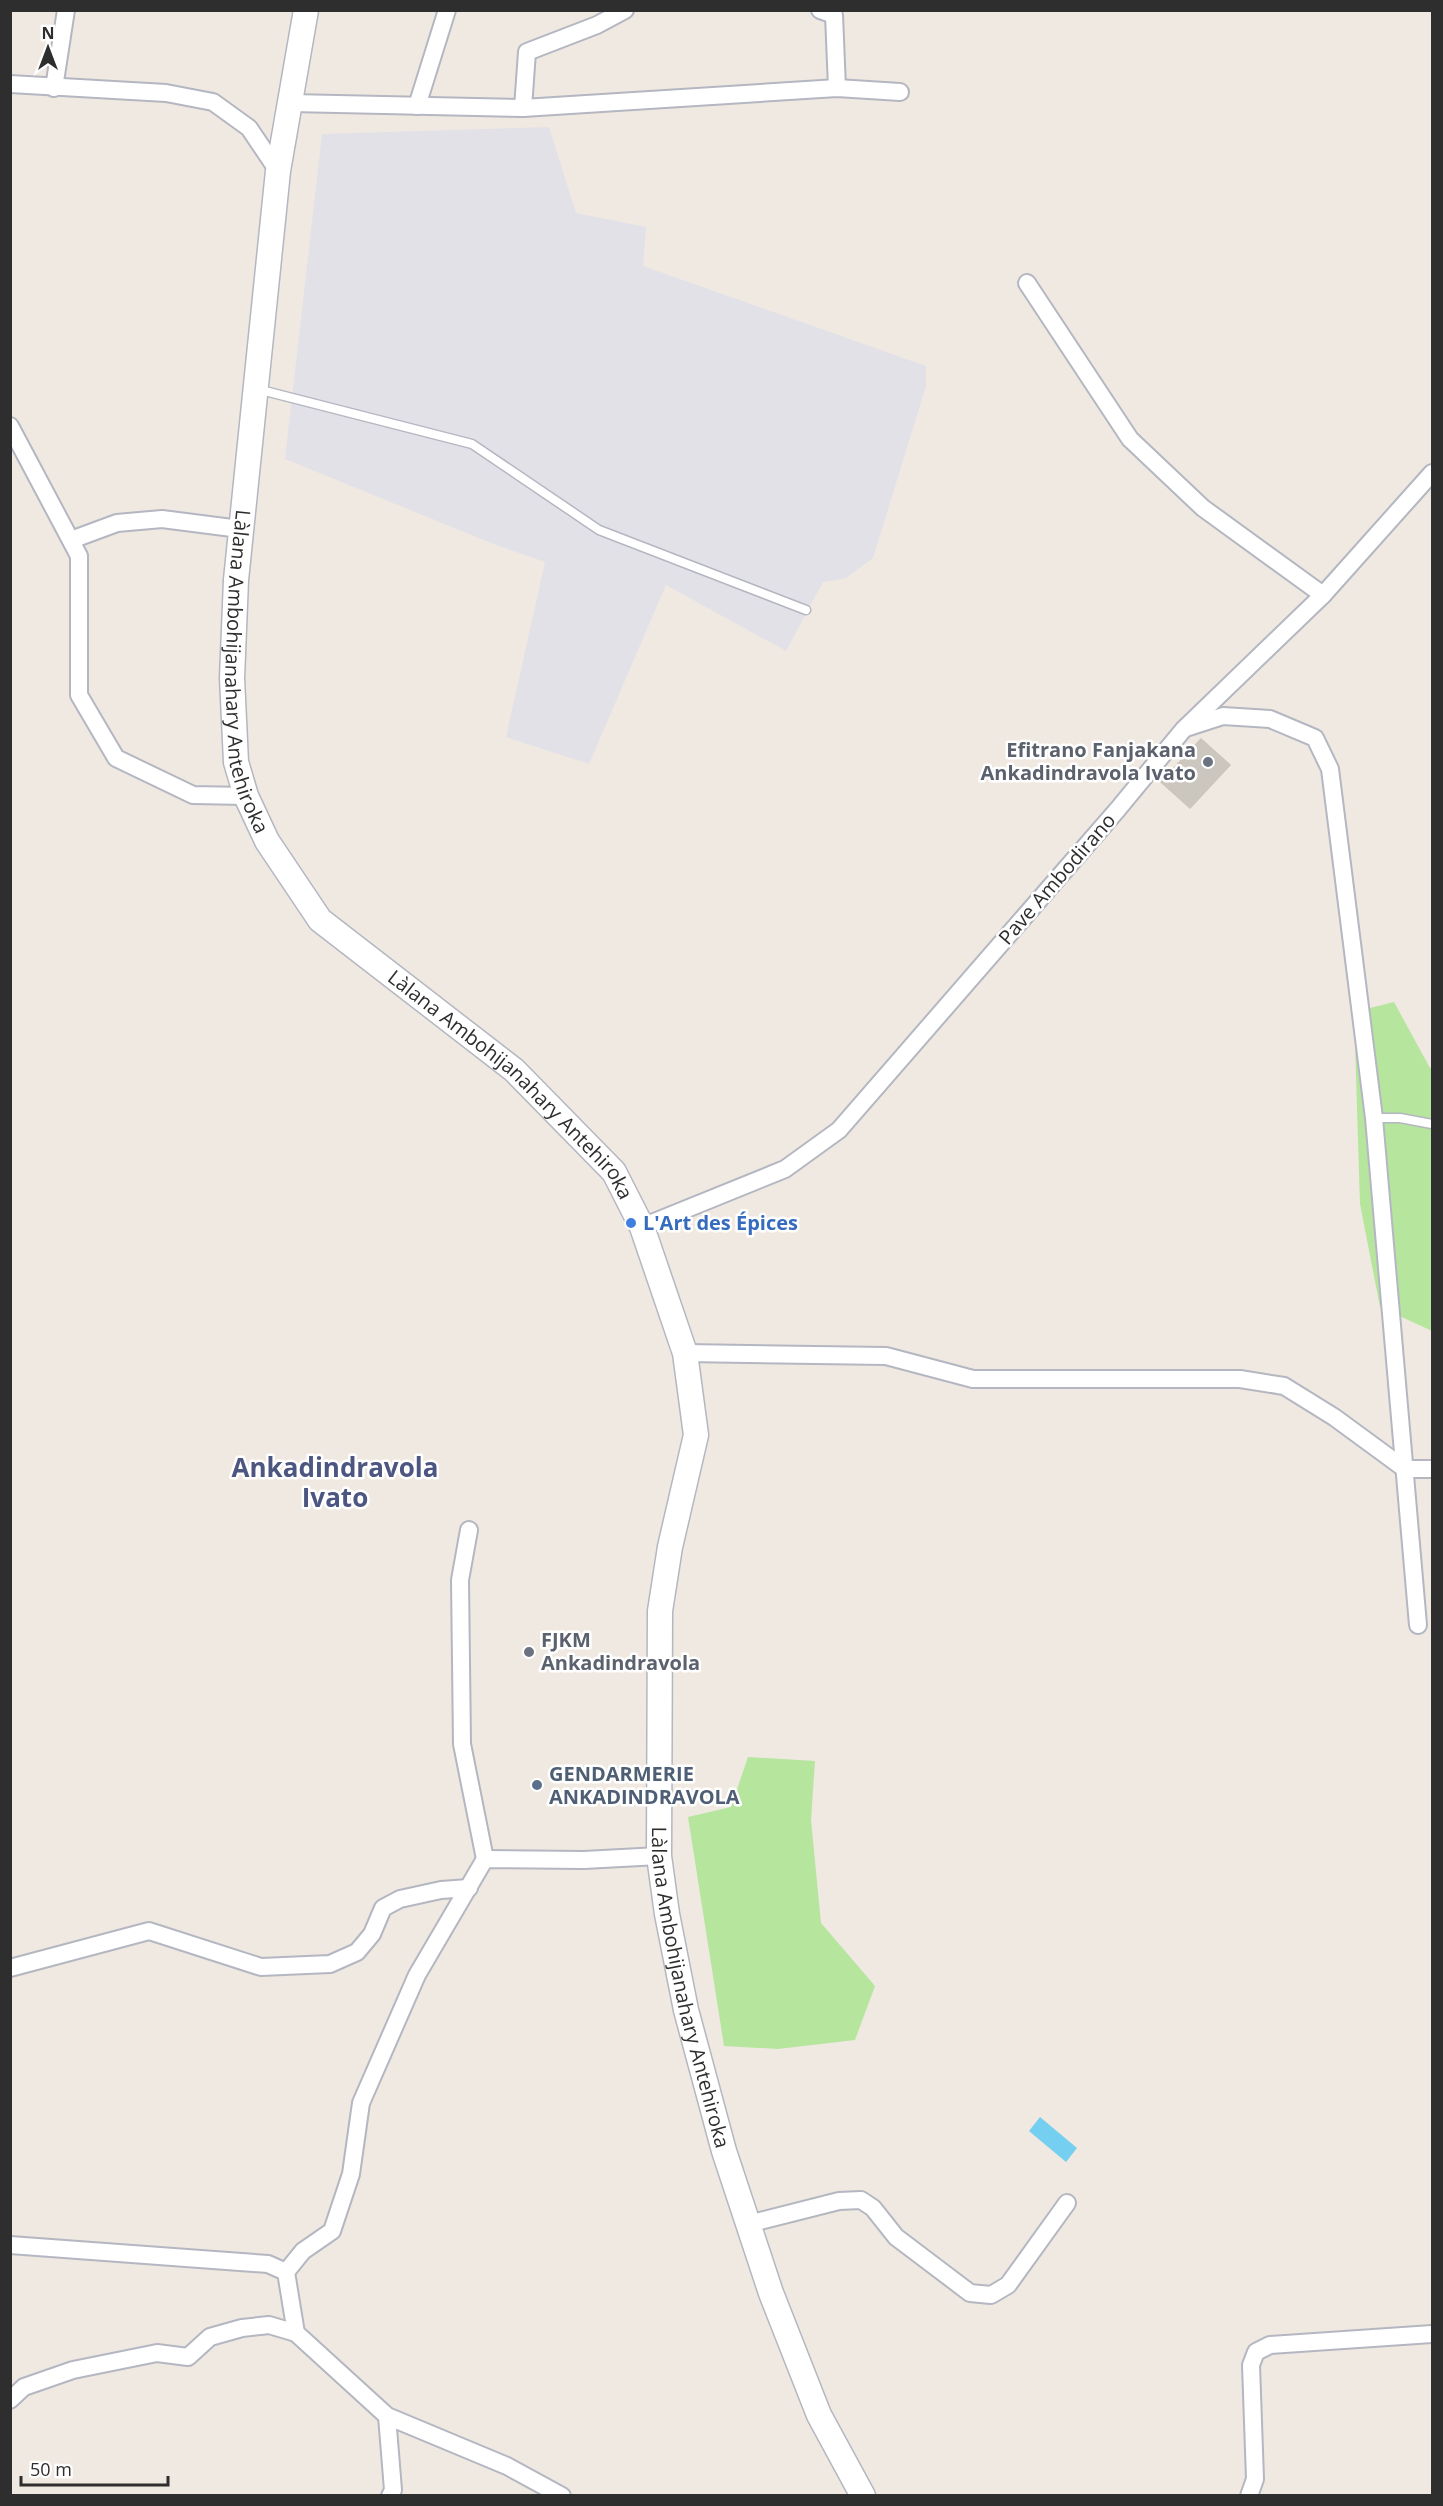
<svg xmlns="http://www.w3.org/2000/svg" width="1443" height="2506" font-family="'Open Sans',sans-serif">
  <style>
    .industrial { fill: #e3e1e8 }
    .green { fill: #b6e59e }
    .water { fill: #75cff0 }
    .building { fill: #cbc7bf; stroke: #cbc5ba; stroke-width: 1.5 }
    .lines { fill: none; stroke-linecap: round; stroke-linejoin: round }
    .lane-casing { stroke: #b4b7c1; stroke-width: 11 }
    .street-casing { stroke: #b4b7c1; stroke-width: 20 }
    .secondary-casing { stroke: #b4b7c1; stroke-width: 27 }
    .lane { stroke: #fff; stroke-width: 8 }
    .street { stroke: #fff; stroke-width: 16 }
    .secondary { stroke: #fff; stroke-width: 24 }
    .worship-dot { fill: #6b7280; stroke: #fff; stroke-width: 2 }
    .shop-dot { fill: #3f7fe0; stroke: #fff; stroke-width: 2 }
    .service-dot { fill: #5c6f8a; stroke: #fff; stroke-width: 2 }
    .labels { text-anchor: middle; stroke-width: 5; stroke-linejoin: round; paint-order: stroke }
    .street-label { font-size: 20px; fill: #2e2e2e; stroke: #fff }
    .worship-label { font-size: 20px; font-weight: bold; fill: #5b616d; stroke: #fff; text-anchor: end }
    .shop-label { font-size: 20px; font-weight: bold; fill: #366cbe; stroke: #fff; text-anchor: start }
    .service-label { font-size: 20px; font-weight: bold; fill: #4e5e75; stroke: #fff; text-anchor: start }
    .district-label { font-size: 26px; font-weight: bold; fill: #4d5680; stroke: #fff }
  </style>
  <rect width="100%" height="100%" fill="#efe9e1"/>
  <polygon class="industrial" points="549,127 576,213 646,227 643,266 926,366 926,386 873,558 846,578 823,582 786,651 666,585 589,764 506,737 545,562 496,545 285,459 322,134"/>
  <g class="green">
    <polygon points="1394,1002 1430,1068 1432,1067 1432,1331 1380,1307 1360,1204 1354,1012"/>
    <polygon points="748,1757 815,1761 811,1820 821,1923 875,1986 855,2040 778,2049 724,2046 688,1817 731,1807"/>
  </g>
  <polygon class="water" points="1040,2117 1077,2148 1066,2162 1029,2131"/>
  <polygon class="building" points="1201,739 1230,765 1190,808 1161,782"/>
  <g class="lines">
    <defs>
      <g id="lane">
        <polyline points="257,389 472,444 599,530 806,610"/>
        <polyline points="1374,1118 1400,1118 1432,1124"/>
      </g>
      <g id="street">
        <polyline points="820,10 834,15 837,88"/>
        <polyline points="10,84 166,93 213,102 249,128 278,171"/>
        <polyline points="54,88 66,10"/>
        <polyline points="291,103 523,108 527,52 597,25 625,10"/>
        <polyline points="417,106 447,10"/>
        <polyline points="523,108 837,88 900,92"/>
        <polyline points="1027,283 1130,439 1203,508 1323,595"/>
        <polyline points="10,426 79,556 79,695 116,758 193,795 246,796"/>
        <polyline points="71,540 117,523 162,519 240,529"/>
        <polyline points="1186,728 1223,716 1270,719 1315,738 1330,769 1374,1118 1418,1625"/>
        <polyline points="642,1227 785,1169 839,1130 1118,809 1183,730 1323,595 1432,473"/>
        <polyline points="685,1353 886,1356 973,1379 1240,1379 1284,1386 1334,1417 1405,1469 1432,1469"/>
        <polyline points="469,1530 460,1580 462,1744 485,1859"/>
        <polyline points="10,1968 149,1931 261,1967 330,1964 357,1952 372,1934 383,1908 400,1899 441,1890 469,1888"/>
        <polyline points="748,2224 839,2201 861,2200 873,2208 896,2237 970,2293 991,2295 1008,2285 1067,2203"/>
        <polyline points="10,2245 268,2264 286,2272 296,2333 387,2416 507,2466 562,2496"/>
        <polyline points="286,2272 303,2251 332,2231 351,2174 361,2103 417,1975 485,1859 584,1860 659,1856"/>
        <polyline points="10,2400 24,2387 73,2370 157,2353 188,2357 210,2337 242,2328 269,2325 296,2333"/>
        <polyline points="387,2416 393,2490 390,2496"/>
        <polyline points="1249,2496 1255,2479 1251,2365 1256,2352 1270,2345 1432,2334"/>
      </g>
      <g id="secondary">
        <path id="s1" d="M306,10L278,171L236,580L232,678L236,762L246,796L267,841L320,920L514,1070L614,1172L642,1227L685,1353L696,1435L670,1547L660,1611L659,1856L667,1914L686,2010L724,2151L771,2293L819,2415L863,2496"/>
      </g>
    </defs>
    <use href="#lane" class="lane-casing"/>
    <use href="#street" class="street-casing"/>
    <use href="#secondary" class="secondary-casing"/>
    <use href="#lane" class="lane"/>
    <use href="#street" class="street"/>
    <use href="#secondary" class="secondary"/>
  </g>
  <g class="worship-dot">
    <circle cx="1208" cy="762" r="6"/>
    <circle cx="529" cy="1652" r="6"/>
  </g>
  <circle class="shop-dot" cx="631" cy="1223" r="6"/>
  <circle class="service-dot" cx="537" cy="1785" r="6"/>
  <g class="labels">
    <g class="street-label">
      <text dy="7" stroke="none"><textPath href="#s1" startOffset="668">Làlana Ambohijanahary Antehiroka</textPath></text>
      <text transform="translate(1057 879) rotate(-49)" y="7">Pave Ambodirano</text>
      <text dy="7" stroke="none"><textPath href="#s1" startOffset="1190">Làlana Ambohijanahary Antehiroka</textPath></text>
      <text dy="7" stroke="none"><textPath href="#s1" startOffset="2162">Làlana Ambohijanahary Antehiroka</textPath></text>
    </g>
    <g class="worship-label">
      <text x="1196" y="757">Efitrano Fanjakana<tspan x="1196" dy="23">Ankadindravola Ivato</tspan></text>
      <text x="541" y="1647" text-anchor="start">FJKM<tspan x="541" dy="23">Ankadindravola</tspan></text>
    </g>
    <g class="shop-label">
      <text x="643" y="1230">L'Art des Épices</text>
    </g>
    <g class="service-label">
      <text x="549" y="1781">GENDARMERIE<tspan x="549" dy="23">ANKADINDRAVOLA</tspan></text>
    </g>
    <g class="district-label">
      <text x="335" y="1477">Ankadindravola<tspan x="335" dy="30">Ivato</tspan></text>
    </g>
  </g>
  <rect width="1443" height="2506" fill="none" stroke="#2e2e2e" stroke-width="24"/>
  <g transform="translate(48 48)" stroke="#ffffff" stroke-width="4.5" paint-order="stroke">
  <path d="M0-4.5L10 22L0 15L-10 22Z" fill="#2e2e2e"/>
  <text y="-9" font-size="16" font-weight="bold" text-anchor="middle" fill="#2e2e2e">N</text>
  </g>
  <path d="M21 2476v9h147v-9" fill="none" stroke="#2e2e2e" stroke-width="3"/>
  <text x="30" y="2476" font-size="18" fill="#2e2e2e" stroke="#ffffff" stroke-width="4.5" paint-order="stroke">50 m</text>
</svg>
